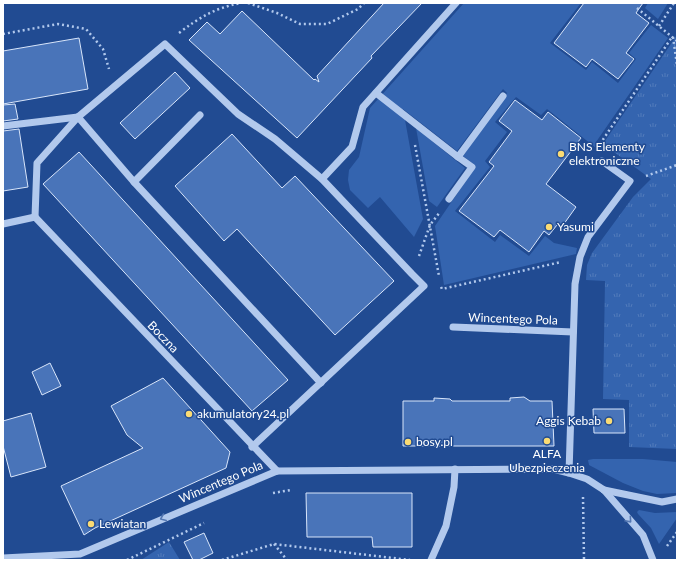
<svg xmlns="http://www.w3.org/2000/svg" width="680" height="563" font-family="Lato,sans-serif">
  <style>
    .grass { fill: #3464af }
    .park { fill: url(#park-tufts) }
    .building { fill: #4974b9; stroke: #d8e5fa }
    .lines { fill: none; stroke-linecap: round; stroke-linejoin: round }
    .path { stroke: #b2c9ed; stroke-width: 2.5; stroke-dasharray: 2 3; stroke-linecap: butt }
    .minor { stroke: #b2c9ed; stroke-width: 7 }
    .oneway { stroke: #5477b2 }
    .poi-dot { fill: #fadb74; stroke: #214b92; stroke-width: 1.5 }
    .labels { text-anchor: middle; stroke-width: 3; stroke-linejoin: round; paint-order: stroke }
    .poi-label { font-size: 12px; fill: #fff; stroke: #214b92; text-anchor: start }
    .street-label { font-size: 12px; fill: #fff; stroke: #214b92 }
  </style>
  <defs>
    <pattern id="park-tufts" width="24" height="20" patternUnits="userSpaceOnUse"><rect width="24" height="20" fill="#3464af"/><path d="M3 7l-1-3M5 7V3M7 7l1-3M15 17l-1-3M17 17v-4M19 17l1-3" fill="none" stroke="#527bbb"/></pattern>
  </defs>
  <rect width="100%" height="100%" fill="#214b92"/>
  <g class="grass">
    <polygon points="464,3 581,3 550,43 586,70 592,62 618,83 636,59 629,53 651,25 668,38 596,142 596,148 547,109 541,115 516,97 495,122 507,132 485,161 490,167 455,211 495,242 500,235 529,256 545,236 554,243 577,248 576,254 444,285 435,226 476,166 463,156 507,93 503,89 457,151 403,109 423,219 414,237 380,197 368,208 350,190 348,180 349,170 359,157 370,108"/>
    <polygon points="648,3 668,3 658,19 645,8"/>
    <polygon points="416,128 465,168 437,207 429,201"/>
    <polygon points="593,459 643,459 677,462 677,493 657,494 643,491 623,483 589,465 588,460"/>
    <polygon points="639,510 655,513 677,512 677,518 659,544 651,528 638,514 637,512"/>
  </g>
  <g class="park">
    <polygon points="677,35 677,449 629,447 629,400 603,399 605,281 586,280 587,265 592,253 633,197 651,179 603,144"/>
    <polygon points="169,542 180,560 141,560"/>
  </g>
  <g class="building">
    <polygon points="384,3 422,3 371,56 372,58 297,138 189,40 207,22 220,34 242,11 314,80 315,79 319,82 317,76"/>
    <polygon points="584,3 643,3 636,13 649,23 626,53 634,59 618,79 592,59 586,67 554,43"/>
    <polygon points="79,38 88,89 3,104 3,51"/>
    <polygon points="175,72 190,88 135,139 120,123"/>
    <polygon points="515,100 542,120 548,112 581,138 546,184 576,207 561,228 557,225 549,235 544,231 529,252 500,230 494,237 459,211 494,166 489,162 512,131 499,121"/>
    <polygon points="15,104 18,119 3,121 3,105"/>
    <polygon points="19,129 28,187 3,191 3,131"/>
    <polygon points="232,134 282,188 295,176 394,281 335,335 237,229 224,241 175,186"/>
    <polygon points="79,152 288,380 252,411 43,184"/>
    <polygon points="50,363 61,386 42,395 32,372"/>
    <polygon points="163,378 230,452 226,468 95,528 84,535 61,486 143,448 127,435 111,406"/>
    <polygon points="524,397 530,401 552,401 554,446 403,446 403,401 434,401 434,398 450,399 452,401 510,401 510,398"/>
    <polygon points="593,409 624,409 625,433 594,433"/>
    <polygon points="31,413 46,467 11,477 3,446 3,421"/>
    <polygon points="306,493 412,493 412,547 373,547 372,537 307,537"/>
    <polygon points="204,533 213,553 199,560 193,560 184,542"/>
  </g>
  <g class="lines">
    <g class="path">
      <polyline points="248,3 277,13 300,24 327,24 358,9 364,3"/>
      <polyline points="637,8 677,41"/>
      <polyline points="659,26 674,3"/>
      <path d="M179,33C200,17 215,8 241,3"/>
      <polyline points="3,34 58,24 86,29 103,49 109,69"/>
      <polyline points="673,37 677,65"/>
      <polyline points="600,144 672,37"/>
      <polyline points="415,145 439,276"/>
      <polyline points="646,176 677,165"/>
      <polyline points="419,256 430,225 440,212"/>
      <polyline points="441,287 442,289 561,262"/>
      <polyline points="273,493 291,490"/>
      <polyline points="583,497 584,560"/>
      <polyline points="274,544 287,560"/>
      <polyline points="667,546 677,532"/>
      <polyline points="127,560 204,523"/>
      <polyline points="222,560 274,544 410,560"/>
    </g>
    <g class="minor">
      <polyline points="376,93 458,157 503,96"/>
      <polyline points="78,117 134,182 321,383"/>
      <polyline points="3,126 78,117"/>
      <polyline points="322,179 352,147 363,107 456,3"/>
      <polyline points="134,182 200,115"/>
      <polyline points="449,199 472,167 458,157"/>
      <polyline points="35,217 37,163 78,117 165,44 238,114 275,139 322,179 412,274 424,286 252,447"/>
      <polyline points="35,217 277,471"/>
      <polyline points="3,224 35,217"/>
      <polyline points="453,327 573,332"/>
      <polyline points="569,473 575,284 580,257 588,237 630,181 602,161"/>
      <polyline points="604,490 662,502 677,499"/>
      <polyline points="3,558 80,554 277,471 553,469 569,473 587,479 604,490 643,535 653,560"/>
      <polyline points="431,560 446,526 454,487 455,469"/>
    </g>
  </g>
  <defs><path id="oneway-chevron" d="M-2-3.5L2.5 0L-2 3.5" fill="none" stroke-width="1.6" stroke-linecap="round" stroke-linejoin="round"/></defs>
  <g class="oneway">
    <use href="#oneway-chevron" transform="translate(163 518) rotate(157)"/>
    <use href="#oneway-chevron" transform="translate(629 520) rotate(49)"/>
  </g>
  <g class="poi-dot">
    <circle cx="561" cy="154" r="4"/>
    <circle cx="549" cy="227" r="4"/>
    <circle cx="189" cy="414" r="4"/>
    <circle cx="609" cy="421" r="4"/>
    <circle cx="547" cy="441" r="4"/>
    <circle cx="408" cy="442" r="4"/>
    <circle cx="91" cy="524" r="4"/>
  </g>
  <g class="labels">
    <g class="poi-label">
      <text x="569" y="151">BNS Elementy<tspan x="569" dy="14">elektroniczne</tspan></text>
      <text x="557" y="231">Yasumi</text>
      <text x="197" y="418">akumulatory24.pl</text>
      <text x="601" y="425" text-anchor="end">Aggis Kebab</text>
      <text x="416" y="446">bosy.pl</text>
      <text x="547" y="458" text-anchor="middle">ALFA<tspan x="547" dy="14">Ubezpieczenia</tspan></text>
      <text x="99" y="528">Lewiatan</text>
    </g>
    <g class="street-label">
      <text transform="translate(513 319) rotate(2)" y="4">Wincentego Pola</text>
      <text transform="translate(163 337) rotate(46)" y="4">Boczna</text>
      <text transform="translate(221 482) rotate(-23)" y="4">Wincentego Pola</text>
    </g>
  </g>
  <rect width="680" height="563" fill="none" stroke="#ffffff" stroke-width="8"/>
</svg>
